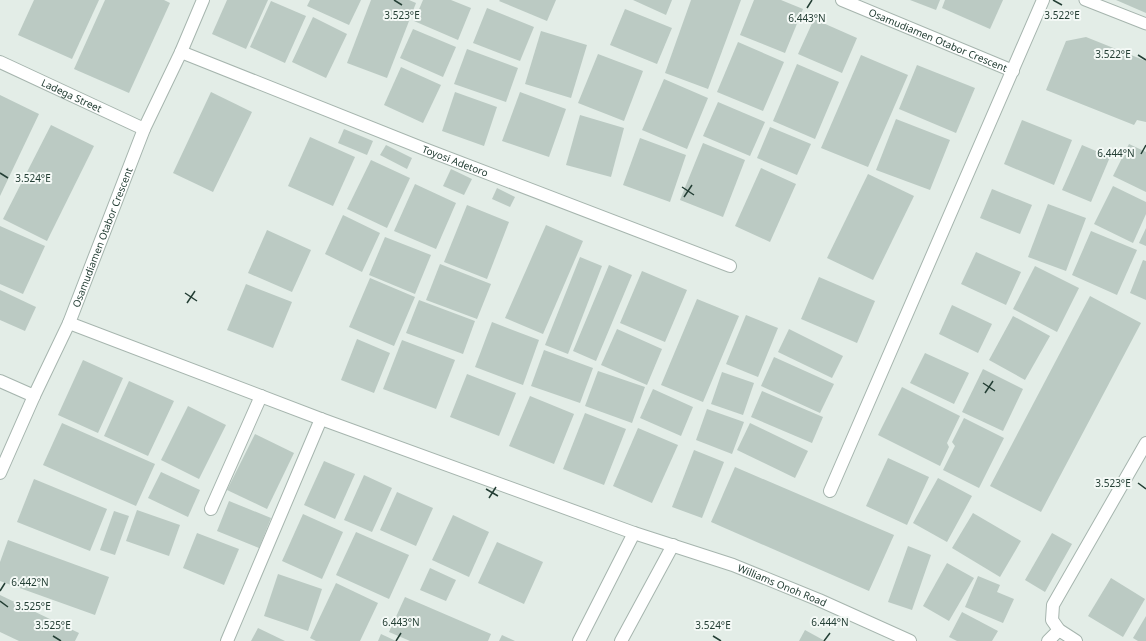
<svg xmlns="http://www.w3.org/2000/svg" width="1146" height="641" font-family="'Noto Sans',sans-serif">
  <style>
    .building { fill: #bbcac3 }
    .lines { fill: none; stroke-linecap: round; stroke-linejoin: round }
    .lane-casing { stroke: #a6b5ae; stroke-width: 13 }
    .street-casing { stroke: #a6b5ae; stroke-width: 14 }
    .lane { stroke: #fff; stroke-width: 11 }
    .street { stroke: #fff; stroke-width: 12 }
    .ticks { fill: none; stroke: #233e34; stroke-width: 1.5 }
    .labels { text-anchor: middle; stroke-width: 4; stroke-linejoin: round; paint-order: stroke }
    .street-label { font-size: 10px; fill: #233e34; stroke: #f4f9f6 }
    .ticks-label { font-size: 10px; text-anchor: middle; fill: #233e34; stroke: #f4f9f6; stroke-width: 4; stroke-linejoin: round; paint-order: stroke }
  </style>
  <rect width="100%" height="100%" fill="#e3ede7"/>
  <g class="building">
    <polygon points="34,0 99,0 72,59 18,35"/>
    <polygon points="105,0 164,0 170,3 129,93 74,69"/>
    <polygon points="227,0 268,0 246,49 212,34"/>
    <polygon points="310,0 361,0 349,25 307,6"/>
    <polygon points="371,0 409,0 416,3 387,78 347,63"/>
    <polygon points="423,0 451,0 471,8 458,40 414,21"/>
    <polygon points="500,0 556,0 547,21 499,1"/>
    <polygon points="633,0 672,0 666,15"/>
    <polygon points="691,0 741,0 708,89 665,73"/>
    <polygon points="754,0 781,0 803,9 785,53 740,35"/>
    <polygon points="910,0 940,0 936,10"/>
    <polygon points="945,0 1003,0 990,29 942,8"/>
    <polygon points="1116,0 1146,0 1146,13"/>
    <polygon points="271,1 306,16 285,63 250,47"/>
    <polygon points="487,8 534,27 520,61 473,43"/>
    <polygon points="625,9 672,28 657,64 610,45"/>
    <polygon points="313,17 347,34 326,78 292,62"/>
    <polygon points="814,19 857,38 842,73 798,54"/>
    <polygon points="413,29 456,47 443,77 400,58"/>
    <polygon points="541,31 587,45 571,98 525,84"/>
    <polygon points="1086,37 1146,61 1146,122 1137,120 1134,125 1046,90 1066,41"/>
    <polygon points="738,42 784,62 763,111 717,92"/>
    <polygon points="467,49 518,68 506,102 454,84"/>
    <polygon points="598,54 643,71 624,121 578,103"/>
    <polygon points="861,55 908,75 868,167 821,148"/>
    <polygon points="797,64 839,82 815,139 773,121"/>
    <polygon points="917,65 975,88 956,133 899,109"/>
    <polygon points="401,67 441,85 423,123 384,105"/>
    <polygon points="664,79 708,98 687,149 642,130"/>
    <polygon points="211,92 252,112 213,192 173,173"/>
    <polygon points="455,92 497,107 484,146 442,131"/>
    <polygon points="520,92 566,109 549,157 502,141"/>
    <polygon points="0,95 39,114 0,196"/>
    <polygon points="718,102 765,122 750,156 703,136"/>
    <polygon points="580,115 624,128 611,177 566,165"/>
    <polygon points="896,119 950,140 930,190 876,170"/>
    <polygon points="1022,120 1072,140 1054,185 1004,164"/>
    <polygon points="51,125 94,146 47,241 3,219"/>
    <polygon points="770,127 811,144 797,175 757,158"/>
    <polygon points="344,129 373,141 367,155 338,143"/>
    <polygon points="310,137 355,157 333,206 288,186"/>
    <polygon points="640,138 686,155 670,202 623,185"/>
    <polygon points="703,143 745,160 723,217 680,200"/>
    <polygon points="1129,144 1146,152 1146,192 1113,176"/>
    <polygon points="386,145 412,158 407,169 380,155"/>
    <polygon points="1082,145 1110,157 1091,202 1062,190"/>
    <polygon points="371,160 410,178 387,228 347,209"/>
    <polygon points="761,168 796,184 770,242 735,226"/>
    <polygon points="451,169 472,179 464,195 443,186"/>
    <polygon points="868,174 914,196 873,280 827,258"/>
    <polygon points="415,184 456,203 436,249 394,231"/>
    <polygon points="1113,186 1146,202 1146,214 1133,243 1094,224"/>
    <polygon points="497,188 515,197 510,207 492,199"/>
    <polygon points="992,189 1032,205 1020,234 980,218"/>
    <polygon points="1048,204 1086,218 1066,271 1028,257"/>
    <polygon points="467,205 509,222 487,279 444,262"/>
    <polygon points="343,215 380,233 362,272 325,254"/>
    <polygon points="546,225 583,241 543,334 505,318"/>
    <polygon points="0,226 45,246 23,294 0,284"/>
    <polygon points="1146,228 1146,246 1139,243"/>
    <polygon points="267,230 311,250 292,292 248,273"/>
    <polygon points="1091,231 1137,250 1117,295 1072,275"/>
    <polygon points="385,237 431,255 415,294 369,275"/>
    <polygon points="976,252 1021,272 1006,305 961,284"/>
    <polygon points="580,257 602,266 568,354 545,345"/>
    <polygon points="1143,260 1146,261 1146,300 1130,293"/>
    <polygon points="440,264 491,284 477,319 426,300"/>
    <polygon points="609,265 632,275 596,361 573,351"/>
    <polygon points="1035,266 1079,288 1057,332 1013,309"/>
    <polygon points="642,271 687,290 665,342 620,323"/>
    <polygon points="819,277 875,301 857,343 801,319"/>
    <polygon points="370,278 415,297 394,346 349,327"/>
    <polygon points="246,284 292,302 273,348 227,330"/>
    <polygon points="0,290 36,307 25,331 0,320"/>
    <polygon points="1090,296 1141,323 1041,512 990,486"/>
    <polygon points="697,299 739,316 703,402 661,385"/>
    <polygon points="419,300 475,321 463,354 406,333"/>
    <polygon points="952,305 992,324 978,353 939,334"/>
    <polygon points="746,315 778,328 758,377 726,364"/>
    <polygon points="1013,316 1050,336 1025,380 989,360"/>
    <polygon points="492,322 539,340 523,385 475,367"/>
    <polygon points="617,329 662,349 647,385 601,365"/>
    <polygon points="789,329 843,356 832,378 778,352"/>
    <polygon points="357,339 390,353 374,393 341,380"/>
    <polygon points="402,340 455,360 436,409 383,389"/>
    <polygon points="544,350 593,368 580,403 531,386"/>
    <polygon points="925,353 969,373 954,404 910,383"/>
    <polygon points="774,357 834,384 820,413 761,386"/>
    <polygon points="83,360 123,378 98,433 58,415"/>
    <polygon points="983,369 1023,389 1003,431 962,412"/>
    <polygon points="598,371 645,387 632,423 585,406"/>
    <polygon points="722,372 754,383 743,415 711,404"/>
    <polygon points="467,374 516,393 499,436 450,417"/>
    <polygon points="129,381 174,401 148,456 104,436"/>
    <polygon points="902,387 960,416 947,443 949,447 940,466 878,435"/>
    <polygon points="653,389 693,407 681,436 640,418"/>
    <polygon points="762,391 823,417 812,443 751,417"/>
    <polygon points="530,396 574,414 554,464 509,446"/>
    <polygon points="188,406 226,425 199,479 161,460"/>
    <polygon points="707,409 744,422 732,454 696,440"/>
    <polygon points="585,413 626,429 604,485 563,469"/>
    <polygon points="964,418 1004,438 979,488 943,470 955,446 952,442"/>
    <polygon points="62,423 155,464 136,506 43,465"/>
    <polygon points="750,423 808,451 795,478 737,450"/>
    <polygon points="638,428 678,445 652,503 613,486"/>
    <polygon points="255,434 294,453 267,509 227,490"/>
    <polygon points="694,450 724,462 702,518 672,507"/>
    <polygon points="888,458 929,477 907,525 866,506"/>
    <polygon points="324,461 355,474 335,519 304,505"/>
    <polygon points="735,467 894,535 869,591 711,522"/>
    <polygon points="161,472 200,490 188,517 148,498"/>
    <polygon points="364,475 392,488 372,532 344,520"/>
    <polygon points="938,478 972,496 947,542 913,523"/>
    <polygon points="34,479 107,509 90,551 17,522"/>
    <polygon points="397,492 433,508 416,546 380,530"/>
    <polygon points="229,501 271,518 259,548 217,531"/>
    <polygon points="137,510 180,525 169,556 126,541"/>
    <polygon points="114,511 129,516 115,555 100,550"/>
    <polygon points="973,513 1021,541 1000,577 952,548"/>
    <polygon points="303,514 343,532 322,579 282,561"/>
    <polygon points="453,515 489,532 469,577 432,560"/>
    <polygon points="356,532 409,555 389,599 336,575"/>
    <polygon points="197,533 239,549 224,585 183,568"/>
    <polygon points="1052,533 1072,544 1045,592 1025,580"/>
    <polygon points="8,540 109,577 95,615 0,581 0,562"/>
    <polygon points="497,542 543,562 524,604 478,583"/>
    <polygon points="908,546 931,555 912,610 888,602"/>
    <polygon points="947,563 974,578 949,621 923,606"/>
    <polygon points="430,568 456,580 446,601 420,590"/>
    <polygon points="278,574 322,589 308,631 264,616"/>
    <polygon points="978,576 1000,585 997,592 1014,599 1003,623 965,607"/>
    <polygon points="1111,578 1145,599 1123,637 1088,616"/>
    <polygon points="336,583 378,603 360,641 316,641 310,638"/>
    <polygon points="0,595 79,633 75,641 19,641 0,632"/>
    <polygon points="405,597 491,634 488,641 410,641 389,632"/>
    <polygon points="962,612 998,631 992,641 957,641 949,637"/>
    <polygon points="1146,616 1146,641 1138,641 1133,638"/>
    <polygon points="258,628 285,641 251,641"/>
    <polygon points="805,630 825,641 799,641"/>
    <polygon points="381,634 396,641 378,641"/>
    <polygon points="502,635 515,641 499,641"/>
  </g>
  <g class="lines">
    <defs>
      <polyline id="lane" points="1085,0 1146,24"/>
      <g id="street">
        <path id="s1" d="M842,0L1013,71"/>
        <path id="s2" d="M181,52L422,148L730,266"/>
        <path id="s3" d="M0,62L144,129"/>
        <path id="s4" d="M69,323L321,419L634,533L733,565L819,600L910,641"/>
        <polyline points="0,381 34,396"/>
        <path id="s5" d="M0,473L34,396L69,323L144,129L181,52L203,0"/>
        <polyline points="830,491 1043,0"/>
        <polyline points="211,509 261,396"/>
        <polyline points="227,641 321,419"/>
        <polyline points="579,641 634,533"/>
        <polyline points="621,641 673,545"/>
        <polyline points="1048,641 1059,630"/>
        <polyline points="1076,641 1059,630 1052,620 1053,605 1146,443"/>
      </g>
    </defs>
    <use href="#lane" class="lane-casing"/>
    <use href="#street" class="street-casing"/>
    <use href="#lane" class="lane"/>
    <use href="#street" class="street"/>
  </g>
  <path class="ticks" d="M394,0L402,5M1053,0L1062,5M807,8L812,0M1138,55L1146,60M1141,154L1146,145M0,173L8,178M682,187L694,195M684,197L692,185M185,293L197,301M187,303L195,291M983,383L995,391M985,393L993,381M1138,483L1146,489M486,489L498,496M489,498L496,487M0,591L5,583M0,601L8,607M53,636L61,641M713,636L721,641M396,641L401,633M824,641L830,633"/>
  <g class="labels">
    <g class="street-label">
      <text dy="4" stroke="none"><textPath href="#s1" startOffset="104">Osamudiamen Otabor Crescent</textPath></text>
      <text dy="4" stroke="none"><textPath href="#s3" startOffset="79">Ladega Street</textPath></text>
      <text dy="4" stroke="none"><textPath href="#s2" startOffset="295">Toyosi Adetoro</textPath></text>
      <text dy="4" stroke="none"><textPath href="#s5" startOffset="257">Osamudiamen Otabor Crescent</textPath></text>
      <text dy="4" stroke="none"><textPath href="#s4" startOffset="760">Williams Onoh Road</textPath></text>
    </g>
  </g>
  <g class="ticks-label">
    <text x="1062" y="19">3.522°E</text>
    <text x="402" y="19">3.523°E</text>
    <text x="807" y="22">6.443°N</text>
    <text x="1113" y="58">3.522°E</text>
    <text x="1116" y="157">6.444°N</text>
    <text x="33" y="182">3.524°E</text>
    <text x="1113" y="487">3.523°E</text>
    <text x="30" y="586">6.442°N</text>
    <text x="33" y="610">3.525°E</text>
    <text x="401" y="626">6.443°N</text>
    <text x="830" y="626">6.444°N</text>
    <text x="53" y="629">3.525°E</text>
    <text x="713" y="629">3.524°E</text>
  </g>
</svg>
